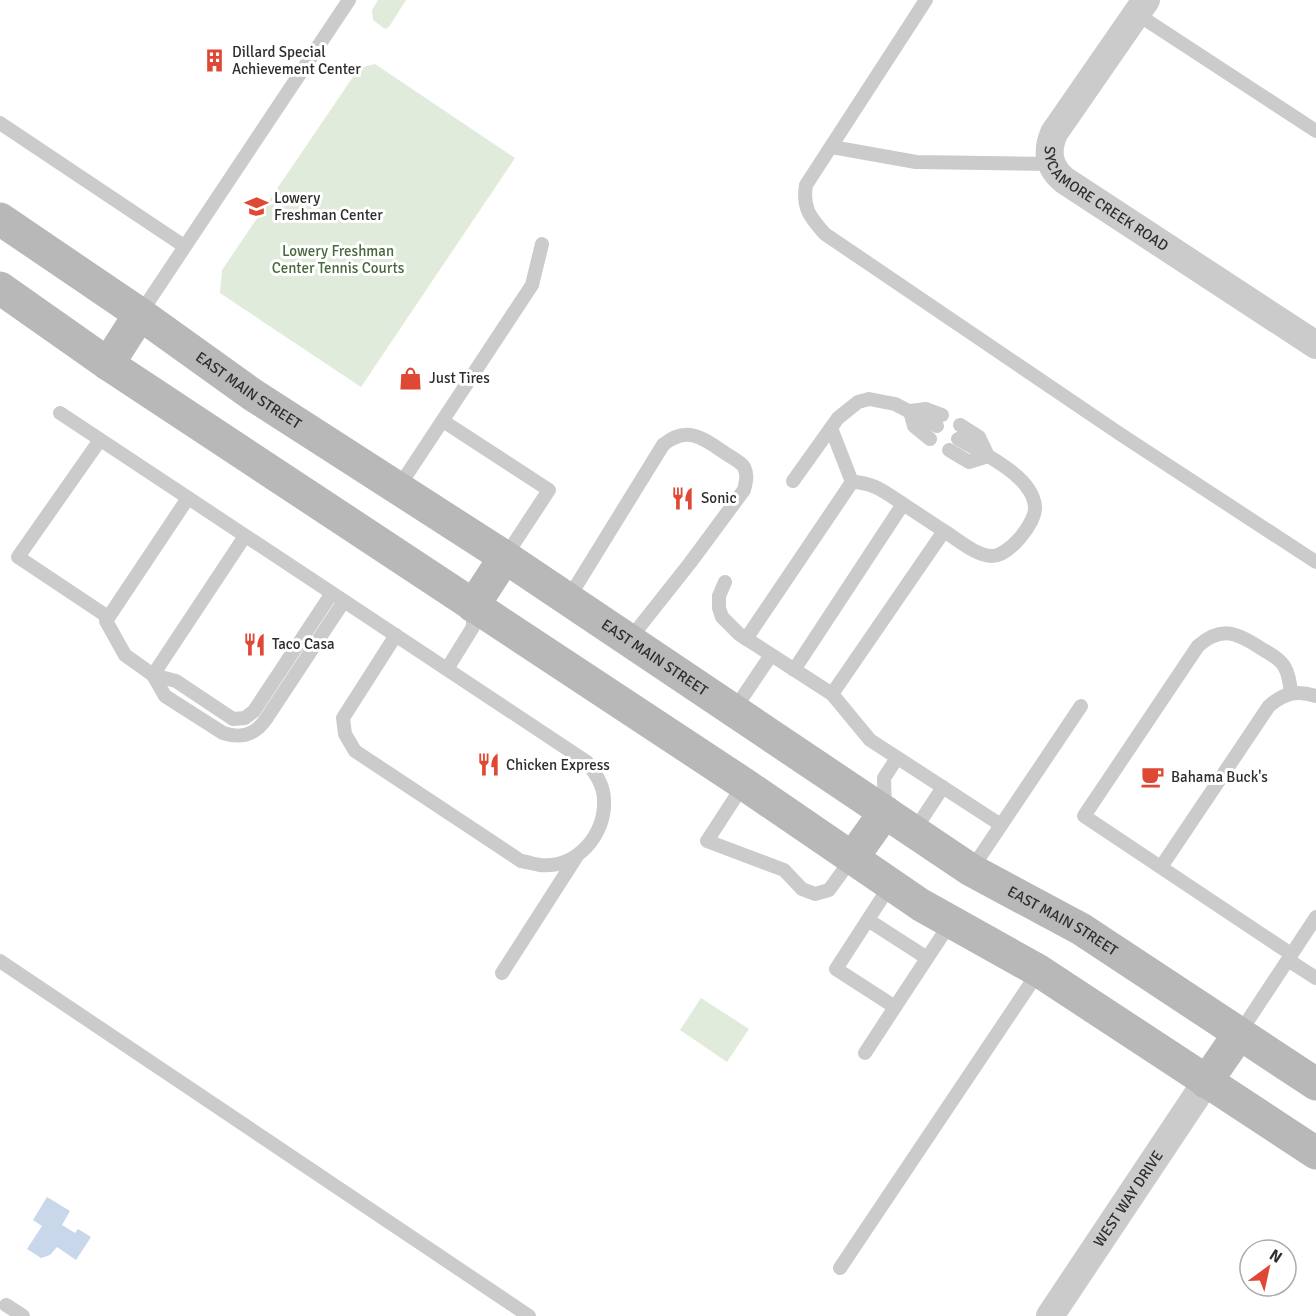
<svg xmlns="http://www.w3.org/2000/svg" width="1316" height="1316" font-family="Signika,sans-serif">
  <style>
    .green { fill: #e1ebdc }
    .water { fill: #c8d7ea }
    .lines { fill: none; stroke-linecap: round; stroke-linejoin: round }
    .service { stroke: #cbcbcb; stroke-width: 14 }
    .minor { stroke: #cbcbcb; stroke-width: 28 }
    .secondary { stroke: #b8b8b8; stroke-width: 33 }
    .labels { text-anchor: middle; stroke-width: 6; stroke-linejoin: round; paint-order: stroke }
    .poi-label { font-size: 15px; fill: #2e2e2e; stroke: #fff; text-anchor: start }
    .street-label { font-size: 15px; fill: #2e2e2e; stroke: #fff }
    .park-label { font-size: 15px; fill: #49683d; stroke: #fff }
  </style>
  <rect width="100%" height="100%" fill="#fff"/>
  <g class="green">
    <polygon points="378,0 406,0 389,27 385,29 373,20 372,10"/>
    <polygon points="375,64 515,158 361,387 220,293 222,270 359,68"/>
    <polygon points="701,998 749,1029 727,1062 680,1030"/>
  </g>
  <polygon class="water" points="47,1197 70,1211 62,1225 75,1233 78,1229 91,1237 76,1260 57,1247 50,1255 41,1258 27,1249 42,1226 33,1220"/>
  <g class="lines">
    <g class="service">
      <path d="M926,0L806,185C802,209 811,218 825,234L1120,434L1316,562"/>
      <polyline points="1137,14 1316,131"/>
      <polyline points="0,123 184,246"/>
      <polyline points="832,147 916,162 1051,164"/>
      <polyline points="140,314 349,0"/>
      <path d="M60,413L587,762C595,773 604,785 604,800C606,835 576,869 540,865C534,864 527,862 521,861L355,751L345,734L343,718L396,635"/>
      <polyline points="443,421 549,490 505,557"/>
      <polyline points="831,428 852,482"/>
      <polyline points="930,439 914,426 910,411 926,409 942,415"/>
      <polyline points="100,440 18,557 108,617"/>
      <polyline points="949,450 969,462 988,456 979,437 960,425"/>
      <polyline points="793,481 838,418 858,402 869,399 895,404 937,426"/>
      <polyline points="398,488 532,285 542,244"/>
      <polyline points="188,498 106,621 125,655 153,675 176,681 233,719 245,718 254,711 332,593"/>
      <polyline points="903,504 944,531"/>
      <polyline points="725,582 719,596 719,608 722,617 739,634 832,694 870,740 1001,825"/>
      <path d="M568,599L663,445C687,425 703,438 725,453C731,457 741,462 744,467C748,475 746,482 744,490L690,563L629,640"/>
      <path d="M746,639L852,482C873,482 886,493 903,504L794,670"/>
      <polyline points="447,669 473,627 473,608"/>
      <path d="M153,675L165,696L223,733C242,739 255,735 266,719L344,601"/>
      <polyline points="153,675 245,536"/>
      <path d="M1291,693C1290,684 1289,674 1284,666C1279,658 1269,653 1262,649C1238,633 1222,625 1198,646L1084,816L1291,954"/>
      <path d="M832,694L944,531C957,539 976,556 992,556C1009,556 1036,523 1035,507C1035,502 1032,494 1029,490C1016,469 979,451 958,439"/>
      <polyline points="734,710 771,655"/>
      <polyline points="744,784 707,841 784,870 802,889 815,894 829,890 853,857"/>
      <polyline points="885,809 884,778 897,758"/>
      <polyline points="914,831 943,787"/>
      <path d="M1161,867L1269,706C1284,693 1297,690 1316,696"/>
      <polyline points="971,870 1081,706"/>
      <polyline points="891,884 836,969 895,1007 951,922"/>
      <polyline points="868,920 927,958"/>
      <polyline points="1288,960 1316,978"/>
      <polyline points="0,961 529,1316"/>
      <polyline points="502,973 577,856"/>
      <polyline points="1239,1034 1316,917"/>
      <polyline points="865,1053 895,1007"/>
      <polyline points="840,1268 1039,971"/>
      <polyline points="6,1305 23,1316"/>
    </g>
    <g class="minor">
      <path id="s1" d="M1146,0L1054,133C1046,152 1049,167 1064,180L1316,345"/>
      <path id="s2" d="M1050,1316L1206,1082"/>
    </g>
    <g class="secondary">
      <path id="s3" d="M0,219L140,314L253,395L505,557L971,870L1081,929L1316,1084"/>
      <polyline points="0,288 108,364 744,784 921,905 1039,971 1316,1153"/>
      <polyline points="108,364 140,314"/>
      <polyline points="473,606 505,557"/>
      <polyline points="853,857 885,812"/>
      <polyline points="1206,1082 1239,1034"/>
    </g>
  </g>
  <defs>
    <symbol id="building-bare" viewBox="-9 -9 18 18"><path d="M-4-6H4V6H1V3H-1V6H-4ZM-2.5-4.3h1.7v1.8h-1.7ZM.8-4.3h1.7v1.8H.8ZM-2.5-1h1.7V.8h-1.7ZM.8-1h1.7V.8H.8Z" fill="#df4835" stroke="#fff" stroke-width="2.5" paint-order="stroke"/></symbol>
    <symbol id="school-bare" viewBox="-9 -9 18 18"><path d="M0-5L7-2L0 1L-7-2ZM-4 1L0 2.5L4 1V4Q0 6-4 4Z" fill="#df4835" stroke="#fff" stroke-width="2.5" paint-order="stroke"/></symbol>
    <symbol id="shop-bare" viewBox="-9 -9 18 18"><path d="M-5-2.5h2.3a2.7 3.5 0 0 1 5.4 0H5L5.5 6h-11ZM-1.5-2.5h3a1.5 2.3 0 0 0-3 0Z" fill="#df4835" stroke="#fff" stroke-width="2.5" paint-order="stroke"/></symbol>
    <symbol id="restaurant-bare" viewBox="-9 -9 18 18"><path d="M-5-6h1v4h1v-4h1v4h1v-4h1v5L-1.5 .5V6h-2V.5L-5-1ZM5-6V6H3V1.5H1.5Q1.5-4 5-6Z" fill="#df4835" stroke="#fff" stroke-width="2.5" paint-order="stroke"/></symbol>
    <symbol id="cafe-bare" viewBox="-9 -9 18 18"><path d="M-5.5-4.5H6V0H3Q3 3.5 0 3.5H-2.5Q-5.5 3.5-5.5 0ZM3-3.2v2h1.7v-2ZM-6 4.5H4V6H-6Z" fill="#df4835" stroke="#fff" stroke-width="2.5" paint-order="stroke"/></symbol>
  </defs>
  <g fill-rule="evenodd">
    <use href="#building-bare" x="198" y="44" width="33" height="33"/>
    <use href="#school-bare" x="240" y="190" width="33" height="33"/>
    <use href="#shop-bare" x="394" y="362" width="33" height="33"/>
    <use href="#restaurant-bare" x="666" y="482" width="33" height="33"/>
    <use href="#restaurant-bare" x="238" y="628" width="33" height="33"/>
    <use href="#restaurant-bare" x="472" y="748" width="33" height="33"/>
    <use href="#cafe-bare" x="1136" y="760" width="33" height="33"/>
  </g>
  <g class="labels">
    <g class="poi-label">
      <text x="232" y="57">Dillard Special<tspan x="232" dy="17">Achievement Center</tspan></text>
      <text x="274" y="203">Lowery<tspan x="274" dy="17">Freshman Center</tspan></text>
      <text x="429" y="383">Just Tires</text>
      <text x="701" y="503">Sonic</text>
      <text x="272" y="649">Taco Casa</text>
      <text x="506" y="770">Chicken Express</text>
      <text x="1171" y="782">Bahama Buck's</text>
    </g>
    <g class="street-label">
      <text dy="5" stroke="none"><textPath href="#s1" startOffset="256">SYCAMORE CREEK ROAD</textPath></text>
      <text dy="5" stroke="none"><textPath href="#s3" startOffset="302">EAST MAIN STREET</textPath></text>
      <text dy="5" stroke="none"><textPath href="#s3" startOffset="788">EAST MAIN STREET</textPath></text>
      <text dy="5" stroke="none"><textPath href="#s3" startOffset="1274">EAST MAIN STREET</textPath></text>
      <text dy="5" stroke="none"><textPath href="#s2" startOffset="141">WEST WAY DRIVE</textPath></text>
    </g>
    <g class="park-label">
      <text x="338" y="256">Lowery Freshman<tspan x="338" dy="17">Center Tennis Courts</tspan></text>
    </g>
  </g>
  <g transform="translate(1268 1268) rotate(33)"><circle r="28" fill="#ffffff" stroke="#ababab" stroke-width="1.5"/>
  <path d="M0-4.5L10 22L0 15L-10 22Z" fill="#df4835"/>
  <text y="-9" font-size="16" font-weight="bold" text-anchor="middle" fill="#2e2e2e">N</text>
  </g>
</svg>
